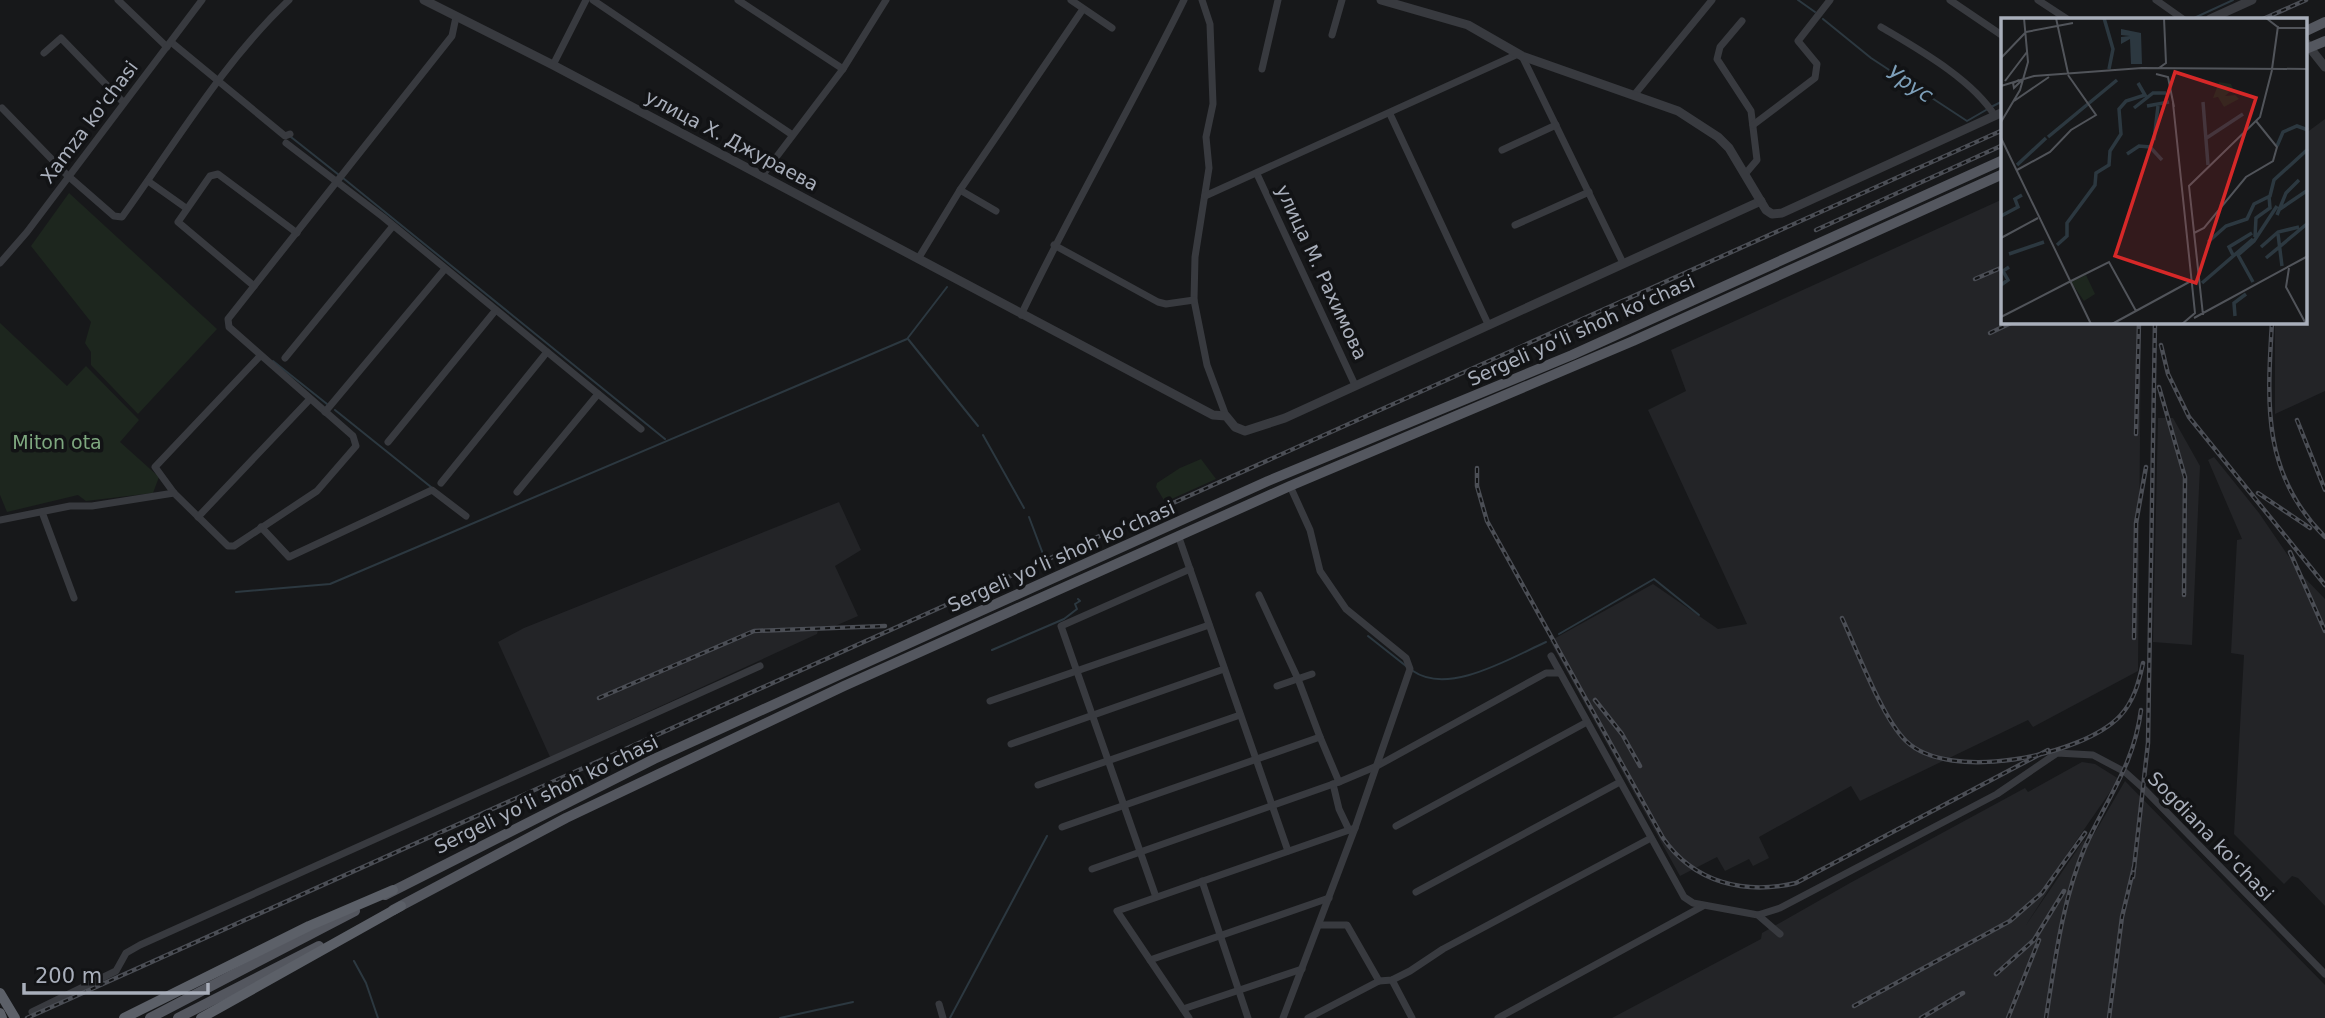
<svg xmlns="http://www.w3.org/2000/svg" width="2325" height="1018" font-family="'DejaVu Sans',sans-serif">
  <style>
    .built { fill: #232427 }
    .green { fill: #1d261e }
    .lines { fill: none; stroke-linecap: round; stroke-linejoin: round }
    .stream { stroke: #2c3840; stroke-width: 2 }
    .minor { stroke: #383a3f; stroke-width: 7 }
    .tertiary { stroke: #383a3f; stroke-width: 9 }
    .primary { stroke: #54575f; stroke-width: 10 }
    .trunk { stroke: #5c6068; stroke-width: 10 }
    .rail-casing { stroke: #4b4e55; stroke-width: 4.5 }
    .rail { stroke: #121315; stroke-width: 2; stroke-dasharray: 5; stroke-linecap: butt }
    .labels { text-anchor: middle; stroke-width: 7; stroke-linejoin: round; paint-order: stroke }
    .street-label { font-size: 19px; fill: #a9afbb; stroke: #121315 }
    .park-label { font-size: 19px; fill: #7ea87f; stroke: #121315 }
    .water-label { font-size: 21px; font-style: italic; fill: #7d9fb9; stroke: #121315 }
    .inset-river { fill: none; stroke: #2c3840; stroke-width: 3.5 }
    .inset-road { fill: none; stroke: #51545a; stroke-width: 2 }
    .view { fill: #d62828; fill-opacity: 0.15; stroke: #d62828; stroke-width: 3.5 }
    .inset-edge { fill: none; stroke: #a9afbb; stroke-width: 3.5 }
  </style>
  <rect width="100%" height="100%" fill="#17181a"/>
  <g class="built">
    <polygon points="2325,119 2325,391 2275,414 2275,322 2306,322 2306,133"/>
    <polygon points="2003,199 2003,322 2141,322 2138,671 2033,727 2028,720 1860,801 1851,786 1759,837 1769,858 1753,866 1749,859 1725,871 1717,857 1680,876 1550,641 1653,584 1718,629 1747,624 1648,410 1686,391 1671,350"/>
    <polygon points="2158,418 2173,418 2200,466 2192,645 2153,642"/>
    <polygon points="2214,457 2259,513 2300,573 2325,599 2325,906 2298,878 2292,876 2284,884 2234,834 2244,655 2231,653 2237,540 2242,539 2208,460"/>
    <polygon points="839,502 861,550 835,566 858,616 835,626 819,626 817,634 550,757 498,642 524,628"/>
    <polygon points="2082,762 2095,764 2119,779 2067,854 2069,858 2026,925 2083,841 2090,841 2125,781 2325,985 2325,1018 1612,1018 1761,939 1762,933 1850,883 2025,788 2028,792"/>
  </g>
  <g class="green">
    <polygon points="69,193 217,329 138,414 91,365 91,352 85,343 91,322 31,246"/>
    <polygon points="0,323 67,386 86,366 139,420 120,442 159,477 153,493 86,501 78,495 7,512 0,495"/>
    <polygon points="1201,459 1216,479 1165,502 1156,487 1157,483 1180,468"/>
  </g>
  <g class="lines">
    <g class="stream">
      <polyline points="1798,0 1815,12"/>
      <polyline points="1823,19 1871,58 1967,121 1986,110"/>
      <polyline points="2192,19 2233,0"/>
      <polyline points="1991,107 2003,101"/>
      <polyline points="291,137 339,175"/>
      <polyline points="343,178 665,439"/>
      <polyline points="908,339 978,426"/>
      <polyline points="273,361 327,404"/>
      <polyline points="335,410 431,487"/>
      <polyline points="983,435 1024,508"/>
      <polyline points="1029,517 1043,554"/>
      <polyline points="236,592 330,584 907,339 947,287"/>
      <polyline points="1559,634 1654,579 1699,615"/>
      <polyline points="1368,636 1406,666"/>
      <polyline points="992,650 1064,619 1077,609 1075,604 1080,601 1078,599"/>
      <path d="M1413,671C1449,696 1512,657 1546,642"/>
      <polyline points="354,961 366,983 378,1018"/>
      <polyline points="780,1018 853,1002"/>
      <polyline points="950,1018 1047,836"/>
    </g>
    <g class="minor">
      <polyline points="118,0 167,47"/>
      <polyline points="593,0 791,134"/>
      <polyline points="738,0 843,69"/>
      <polyline points="1071,0 1112,28"/>
      <polyline points="1202,0 1210,24 1213,104 1206,137 1209,168 1195,257 1194,300 1207,365 1226,416"/>
      <polyline points="1950,0 2003,36"/>
      <polyline points="2038,0 2067,19"/>
      <polyline points="2156,0 2183,19"/>
      <polyline points="1742,21 1720,47 1717,59 1751,111 1757,160 1746,173"/>
      <path d="M1881,27C1918,49 1972,79 1995,116"/>
      <polyline points="1332,35 1342,0"/>
      <polyline points="171,42 285,136 290,134"/>
      <polyline points="44,53 61,38 123,102"/>
      <polyline points="1522,56 1623,263"/>
      <polyline points="553,65 586,0"/>
      <polyline points="1262,69 1278,0"/>
      <polyline points="1635,94 1712,0"/>
      <path d="M2,108L67,175L114,216L122,217C175,144 223,62 289,0"/>
      <polyline points="1390,114 1488,324"/>
      <polyline points="1753,125 1815,78 1817,64 1798,41 1830,0"/>
      <polyline points="286,143 383,217 641,429"/>
      <polyline points="1502,150 1556,125"/>
      <polyline points="1257,174 1355,385"/>
      <polyline points="762,176 843,69 886,0"/>
      <polyline points="148,181 186,208"/>
      <polyline points="960,190 996,211"/>
      <polyline points="1205,196 1518,54"/>
      <polyline points="1515,225 1589,192"/>
      <polyline points="1054,245 1158,302 1166,304 1194,300"/>
      <polyline points="918,259 960,190 1083,9"/>
      <polyline points="0,263 27,232 202,0"/>
      <polyline points="254,286 178,222 210,176 218,174 297,233"/>
      <path d="M1021,315C1072,208 1132,106 1184,0"/>
      <polyline points="261,355 155,467 174,493 228,546 234,546 317,491 356,446 353,436 229,327 228,319 452,36 456,17"/>
      <polyline points="285,358 393,226"/>
      <polyline points="325,412 444,270"/>
      <polyline points="388,442 495,311"/>
      <polyline points="441,483 547,352"/>
      <polyline points="517,492 598,394"/>
      <polyline points="42,512 74,598"/>
      <polyline points="198,517 310,399"/>
      <polyline points="0,520 70,506 92,506 174,493"/>
      <polyline points="261,527 289,557 432,490 466,516"/>
      <polyline points="1178,535 1288,851"/>
      <polyline points="1551,656 1684,897 1693,903 1758,915 1780,934"/>
      <polyline points="1277,686 1312,674"/>
      <polyline points="990,701 1209,625"/>
      <polyline points="1320,737 1339,782"/>
      <polyline points="1011,744 1224,669"/>
      <polyline points="1333,784 1339,809 1349,830"/>
      <polyline points="1038,785 1240,715"/>
      <polyline points="1396,826 1587,722"/>
      <polyline points="1062,827 1320,737 1298,679 1259,595"/>
      <polyline points="1092,869 1339,782 1377,766 1546,673 1560,673"/>
      <polyline points="1202,881 1248,1018"/>
      <polyline points="1416,892 1620,782"/>
      <polyline points="1156,897 1061,626 1190,569"/>
      <polyline points="1758,915 1780,908 1997,794 2057,753 2093,755 2125,772 2144,789 2325,974"/>
      <polyline points="1319,925 1347,925 1379,981"/>
      <polyline points="1150,960 1117,911 1355,828"/>
      <polyline points="1392,980 1412,1018"/>
      <polyline points="939,1004 943,1018"/>
      <polyline points="1183,1009 1302,969"/>
      <polyline points="32,1012 116,971 126,953 140,945 760,666"/>
      <polyline points="1189,1018 1150,960 1329,898"/>
      <polyline points="1283,1018 1355,828 1410,669 1406,658 1346,609 1320,571 1310,530 1290,486"/>
      <polyline points="1308,1018 1379,981 1392,980 1410,971 1443,949 1651,838"/>
      <polyline points="1498,1018 1703,906"/>
    </g>
    <g class="tertiary">
      <polyline points="424,0 553,65 1213,415 1226,416 1235,427 1245,431 1285,418 1761,201"/>
      <polyline points="1381,0 1468,25 1522,56 1678,111 1718,137 1729,148 1766,210 1772,214 1782,213 2003,112"/>
      <polyline points="2210,19 2252,0"/>
      <polyline points="2306,43 2325,67"/>
    </g>
    <g class="primary">
      <polyline points="2306,31 2325,22"/>
      <polyline points="2306,49 2325,41"/>
      <polyline points="385,895 654,759 841,674 1268,481 1572,355 2003,160"/>
      <polyline points="393,910 566,818 844,686 1290,486 1633,341 2003,174"/>
      <polyline points="150,1018 355,911"/>
      <polyline points="178,1018 319,946"/>
    </g>
    <g class="trunk">
      <polyline points="0,993 15,1018"/>
      <polyline points="0,1013 2,1018"/>
      <polyline points="124,1018 309,926 393,890"/>
      <polyline points="201,1018 401,906"/>
    </g>
    <defs>
      <g id="rail">
        <polyline points="2263,19 2306,0"/>
        <polyline points="1816,230 2003,145"/>
        <polyline points="1975,279 2003,267"/>
        <path d="M2272,322C2267,405 2262,474 2325,537"/>
        <polyline points="1990,333 2013,322"/>
        <polyline points="2161,345 2168,374 2189,417 2325,585"/>
        <polyline points="2159,387 2185,477 2184,595"/>
        <polyline points="2297,420 2325,490"/>
        <polyline points="2136,434 2139,322"/>
        <path d="M1477,468V486L1487,521L1663,838C1694,883 1745,895 1796,883L2048,750"/>
        <polyline points="2258,493 2310,528"/>
        <polyline points="2290,552 2325,631"/>
        <path d="M1842,618C1857,650 1882,718 1906,741C1949,783 2082,756 2120,716C2134,701 2139,682 2143,663"/>
        <polyline points="2134,638 2136,523 2146,467"/>
        <polyline points="599,698 754,631 885,626"/>
        <polyline points="1595,700 1622,734 1640,766"/>
        <polyline points="2133,877 2148,743 2155,322"/>
        <polyline points="1996,974 2034,940 2064,891"/>
        <polyline points="1854,1006 2010,921 2042,893 2085,833"/>
        <polyline points="27,1018 2003,130"/>
        <polyline points="1921,1018 1963,993"/>
        <polyline points="2008,1018 2039,940"/>
        <path d="M2046,1018C2055,961 2062,901 2085,847C2107,798 2134,765 2141,710"/>
        <polyline points="2109,1018 2122,917 2134,867"/>
      </g>
    </defs>
    <use href="#rail" class="rail-casing"/>
    <use href="#rail" class="rail"/>
  </g>
  <g class="labels">
    <g class="street-label">
      <text transform="translate(89 122) rotate(-53)" y="7">Xamza ko'chasi</text>
      <text transform="translate(732 140) rotate(28)" y="7">улица Х. Джураева</text>
      <text transform="translate(1322 272) rotate(65)" y="7">улица М. Рахимова</text>
      <text transform="translate(1581 330) rotate(-24)" y="7">Sergeli yo‘li shoh ko‘chasi</text>
      <text transform="translate(1061 556) rotate(-24)" y="7">Sergeli yo‘li shoh ko‘chasi</text>
      <text transform="translate(546 794) rotate(-26)" y="7">Sergeli yo‘li shoh ko‘chasi</text>
      <text transform="translate(2211 836) rotate(46)" y="7">Sogdiana ko'chasi</text>
    </g>
    <g class="park-label">
      <text x="57" y="449">Miton ota</text>
    </g>
    <g class="water-label">
      <text transform="translate(1910 84) rotate(33)" y="7">Урус</text>
    </g>
  </g>
  <g transform="translate(2001 18)">
    <rect width="306" height="306" fill="#17181a"/>
    <path d="M218,64L230,66L232,71L224,78L234,77L238,81L223,89L217,79L212,80ZM85,257L94,276L83,283L70,264Z" fill="#1d261e"/>
    <path d="M120,11L140,15L141,46H130L129,21L120,26V19L129,18L120,17Z" fill="#2c3840"/>
    <path class="inset-river" d="M103,0L112,31L108,51M202,84L207,147M146,88L168,84M133,90L152,75H165M47,119L116,62M204,121L242,96M153,122L157,88M276,128L282,114L296,108L307,112M126,136L138,128L149,129L161,142M16,147L45,120M279,191L307,172M276,197L285,175L298,162M0,198L17,189L14,181L21,177M277,216L281,248M254,219L255,200L269,190L268,178M207,224L225,208L246,201L253,186L269,178L273,162L307,131M56,227L66,218V205L94,167L95,155L108,147L109,133L120,116L118,91L125,83L144,77L137,65M260,229L277,214L298,209M8,236L43,224M232,237L228,229L251,215M265,240L307,205M252,264L237,237L253,223L276,188M201,265L252,221M0,267L7,262L2,253L8,249M234,298L233,285L245,276"/>
    <path class="inset-road" d="M55,0L67,55M265,0L278,10H307M25,14L72,5M0,40L24,15M158,50L165,45L163,0M271,51L277,8M155,56L167,59L173,89M18,62L12,65L13,70L21,62M4,63L26,34M0,68L33,58L141,50L307,51M13,83L48,59M172,85L194,295L181,306M0,104L19,72L27,44L23,0M0,120L90,306M16,152L49,134L70,112L95,97L67,57M193,215L203,210L245,159L272,143L276,129L255,103M0,220L37,200M288,250L285,269L305,306M68,264L108,244L135,293M202,297L188,168L259,99L271,52M0,299L68,264M193,300L307,238M111,306L190,263"/>
    <path class="view" d="M174,54L255,80L195,265L114,238Z"/>
    <rect width="306" height="306" class="inset-edge"/>
  </g>
  <path d="M24 983v10h184v-10" fill="none" stroke="#a9afbb" stroke-width="3.5"/>
  <text x="35" y="983" font-size="21" fill="#a9afbb" stroke="#121315" stroke-width="5" paint-order="stroke">200 m</text>
</svg>
